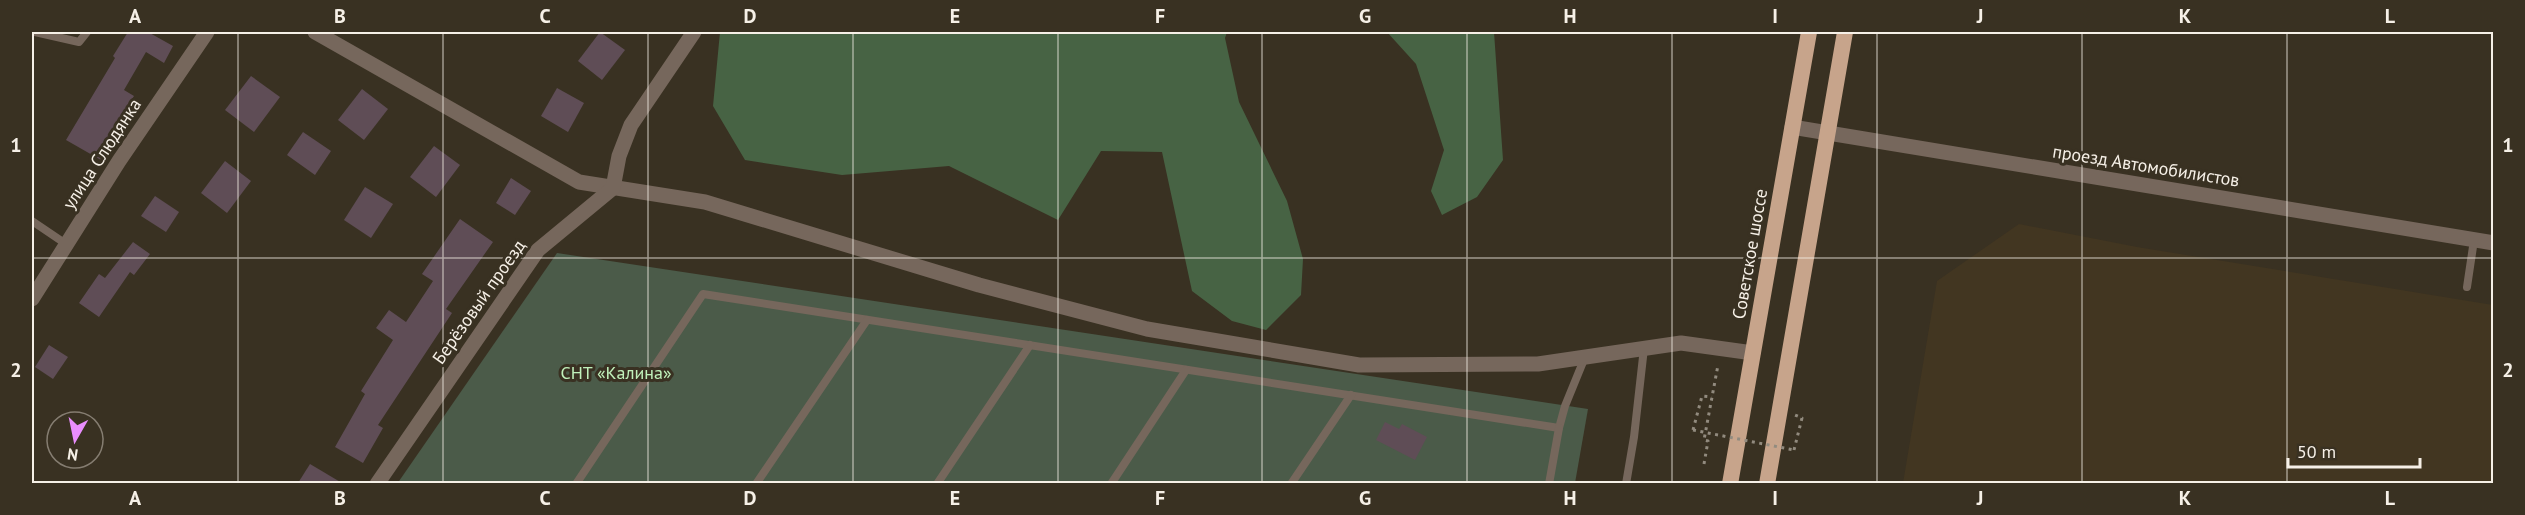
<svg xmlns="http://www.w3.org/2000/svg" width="2525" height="515" font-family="'PT Sans',sans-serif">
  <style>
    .built { fill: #423621 }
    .green { fill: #4b5b49 }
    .forest { fill: #476344 }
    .building { fill: #5f4d56 }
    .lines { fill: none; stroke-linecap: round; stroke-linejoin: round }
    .path { stroke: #928b7f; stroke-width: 3; stroke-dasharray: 3 4.5; stroke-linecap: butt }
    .service { stroke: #76675c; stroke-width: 8 }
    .minor { stroke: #76675c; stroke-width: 15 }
    .tertiary { stroke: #76675c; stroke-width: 15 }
    .trunk { stroke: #c7a48b; stroke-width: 16 }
    .path-bridge { stroke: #928b7f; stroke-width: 3; stroke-dasharray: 3 4.5; stroke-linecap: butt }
    .grid { fill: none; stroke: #f6f0e7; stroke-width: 1.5; stroke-opacity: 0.55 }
    .labels { text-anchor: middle; stroke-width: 6; stroke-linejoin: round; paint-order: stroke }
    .street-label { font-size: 18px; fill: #f6f0e7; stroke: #393122 }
    .park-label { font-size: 18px; fill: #c0f1bb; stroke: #393122 }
    .neatline { fill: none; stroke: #f6f0e7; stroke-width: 2 }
    .grid-label { font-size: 20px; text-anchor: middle; font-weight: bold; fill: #f6f0e7 }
  </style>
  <rect width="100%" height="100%" fill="#393122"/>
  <polygon class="built" points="2019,224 2137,247 2493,305 2493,483 1903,483 1937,281"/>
  <polygon class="green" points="557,253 1588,409 1575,483 397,484"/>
  <g class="forest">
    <polygon points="720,32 1227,32 1225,38 1239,102 1287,201 1303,259 1301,295 1266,330 1232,321 1192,291 1162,152 1101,151 1058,220 949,166 842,175 745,160 713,106"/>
    <polygon points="1387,32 1494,32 1503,160 1477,197 1442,215 1431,191 1444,150 1416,64"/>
  </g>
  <g class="building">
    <polygon points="128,32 148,32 173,46 164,63 146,52 124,90 134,96 109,138 113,140 101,160 66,140 115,58 113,56"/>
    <polygon points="600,32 625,50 602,80 578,61"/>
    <polygon points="251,76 280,97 254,132 225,110"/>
    <polygon points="557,88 584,103 568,132 541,116"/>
    <polygon points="362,89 388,109 364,140 338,120"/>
    <polygon points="303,132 331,151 315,175 287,155"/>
    <polygon points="434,146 460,165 436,197 410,177"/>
    <polygon points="225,161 251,181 227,213 201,193"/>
    <polygon points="511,178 531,191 515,215 496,203"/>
    <polygon points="365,187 393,204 371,238 344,220"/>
    <polygon points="155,196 179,212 166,232 141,216"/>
    <polygon points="460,219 493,242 446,309 452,313 378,425 383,428 363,463 335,447 365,394 361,391 393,340 376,328 389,310 406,322 433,281 422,274"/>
    <polygon points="133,242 150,254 134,275 130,272 99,317 79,303 99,274 105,278"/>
    <polygon points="49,345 68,357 53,379 35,367"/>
    <polygon points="1385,422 1399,429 1402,424 1427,437 1415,460 1376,440"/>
    <polygon points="310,464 342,483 298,483"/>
  </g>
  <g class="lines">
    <g class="path">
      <polyline points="1693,430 1702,396 1712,397"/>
      <polyline points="1794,450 1802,418 1795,415"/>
      <polyline points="1704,464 1708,441 1704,440 1718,365"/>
    </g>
    <g class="service">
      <polyline points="35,32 79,42 87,32"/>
      <polyline points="32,221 66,244"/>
      <polyline points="2467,287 2474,240"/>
      <polyline points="576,484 703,294 1559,428 1565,406 1585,357"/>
      <polyline points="756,484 867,320"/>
      <polyline points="937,484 1030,345"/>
      <polyline points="1111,484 1186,370"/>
      <polyline points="1291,484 1351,395"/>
      <polyline points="1549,484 1559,428"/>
      <polyline points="1626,484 1634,437 1644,348"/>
    </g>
    <g class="minor">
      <polyline points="315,32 579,182 705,202 979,285 1147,329 1359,365 1538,364 1681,343 1753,353"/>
      <polyline points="32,299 119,161 207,32"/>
      <polyline points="377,484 538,250 613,188 619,156 631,125 694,32"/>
    </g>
    <polyline class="tertiary" points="1792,127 2494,243"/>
    <g class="trunk">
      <polyline points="1730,484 1809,32"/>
      <polyline points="1767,484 1845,32"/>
    </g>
    <polyline class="path-bridge" points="1693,430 1794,450"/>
  </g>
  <path class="grid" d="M238,32V484M443,32V484M648,32V484M853,32V484M1058,32V484M1262,32V484M1467,32V484M1672,32V484M1877,32V484M2082,32V484M2287,32V484M32,258H2494"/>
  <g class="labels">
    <g class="street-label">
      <text transform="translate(102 154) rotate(-57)" y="6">улица Слюдянка</text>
      <text transform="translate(2146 166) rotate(9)" y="6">проезд Автомобилистов</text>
      <text transform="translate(1750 254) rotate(-80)" y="6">Советское шоссе</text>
      <text transform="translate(479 302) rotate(-55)" y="6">Берёзовый проезд</text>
    </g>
    <g class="park-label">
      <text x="616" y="379">СНТ «Калина»</text>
    </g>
  </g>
  <rect width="2525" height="515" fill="none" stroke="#393122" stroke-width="66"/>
  <g transform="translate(75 440) rotate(189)"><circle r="28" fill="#393122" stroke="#857d71" stroke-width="1.5"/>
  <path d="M0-4.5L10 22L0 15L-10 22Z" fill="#e98dfe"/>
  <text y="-9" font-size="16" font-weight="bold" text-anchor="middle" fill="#f6f0e7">N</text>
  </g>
  <path d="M2288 458v9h132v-9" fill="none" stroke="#f6f0e7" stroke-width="3"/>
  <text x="2297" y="458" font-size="18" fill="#f6f0e7" stroke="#393122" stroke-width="4.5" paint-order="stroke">50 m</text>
  <rect x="33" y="33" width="2459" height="449" class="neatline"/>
  <g class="grid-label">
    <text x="135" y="23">A</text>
    <text x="340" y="23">B</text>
    <text x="545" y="23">C</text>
    <text x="750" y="23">D</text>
    <text x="955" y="23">E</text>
    <text x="1160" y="23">F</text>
    <text x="1365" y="23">G</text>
    <text x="1570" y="23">H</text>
    <text x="1775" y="23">I</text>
    <text x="1980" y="23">J</text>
    <text x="2185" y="23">K</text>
    <text x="2390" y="23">L</text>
    <text x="16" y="152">1</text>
    <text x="2508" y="152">1</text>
    <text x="16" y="377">2</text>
    <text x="2508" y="377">2</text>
    <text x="135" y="505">A</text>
    <text x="340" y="505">B</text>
    <text x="545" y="505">C</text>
    <text x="750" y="505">D</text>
    <text x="955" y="505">E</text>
    <text x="1160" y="505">F</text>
    <text x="1365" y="505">G</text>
    <text x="1570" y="505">H</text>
    <text x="1775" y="505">I</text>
    <text x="1980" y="505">J</text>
    <text x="2185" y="505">K</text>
    <text x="2390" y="505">L</text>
  </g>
</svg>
